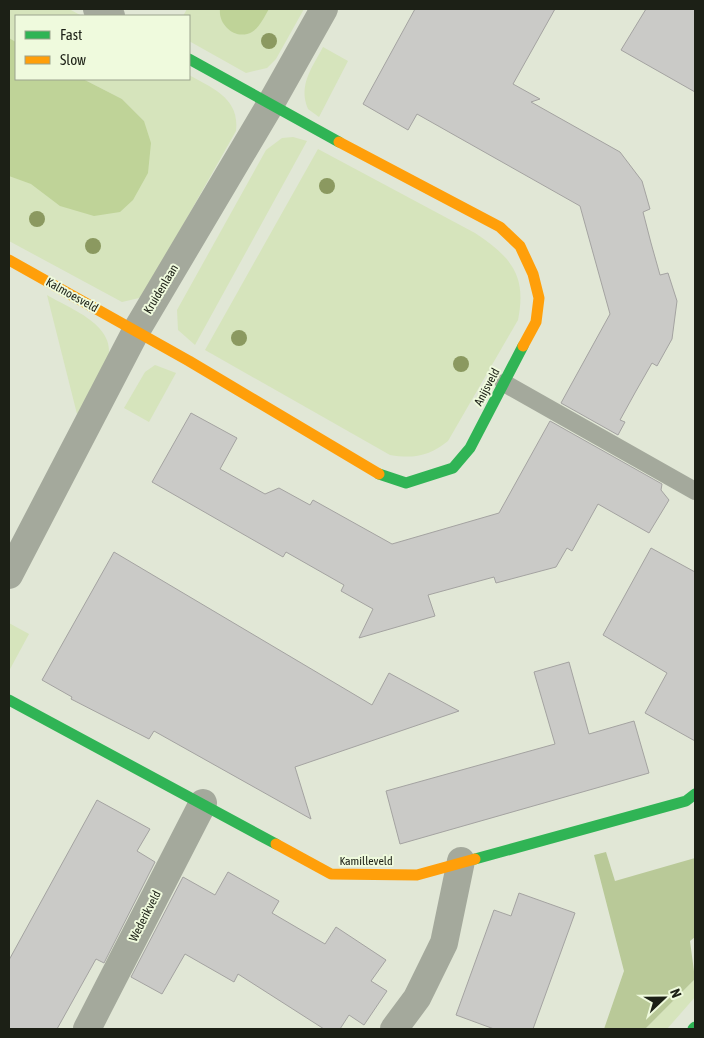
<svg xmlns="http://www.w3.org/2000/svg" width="704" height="1038" font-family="'Asap Condensed',sans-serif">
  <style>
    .green { fill: #d6e4bc }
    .forest { fill: #b9c998 }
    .water { fill: #bfd398 }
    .building { fill: #cacac7; stroke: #a4a3a1 }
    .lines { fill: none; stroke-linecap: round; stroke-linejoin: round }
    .lane { stroke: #a4a99c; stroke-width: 18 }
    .street { stroke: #a4a99c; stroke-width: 28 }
    .fast { stroke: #30b455; stroke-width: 11 }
    .slow { stroke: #ff9f0a; stroke-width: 11 }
    .tree { fill: #8b9960 }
    .labels { text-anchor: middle; stroke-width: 4; stroke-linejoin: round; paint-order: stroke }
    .street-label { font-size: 12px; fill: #1c2016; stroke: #effadd }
  </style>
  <rect width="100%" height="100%" fill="#e1e7d6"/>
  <g class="green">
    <polygon points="9,9 69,9 82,16 16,16 16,42 9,38"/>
    <polygon points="187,9 304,9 276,59 267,68 246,73 189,41 189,16 183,16"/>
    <path d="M323,47L348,61L319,117L308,109C298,85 312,68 323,47Z"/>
    <path d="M189,75C212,88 240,98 236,131L144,294L139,298L122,302L9,241V169L144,121L122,99L83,79H189Z"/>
    <polygon points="293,137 307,141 195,345 178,330 177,310 266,150 282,138"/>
    <path d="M318,149L475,233C511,257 527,275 518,320L448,441C430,456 413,459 390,455L205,350Z"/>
    <path d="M47,295C72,310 117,325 108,360L77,414Z"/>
    <polygon points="155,365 176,373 149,422 124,408 145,372"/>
    <polygon points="9,623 29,634 9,671"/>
    <polygon points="695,979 695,997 667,1029 645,1029"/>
  </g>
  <polygon class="forest" points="606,852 615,881 695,858 695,937 690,941 695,979 645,1029 604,1029 624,971 594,855"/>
  <g class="water">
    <path d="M220,9H269C264,17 260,27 252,32C236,41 218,25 220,9Z"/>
    <polygon points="9,38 16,42 16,79 83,79 122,99 144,121 151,143 148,173 133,200 120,212 94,216 60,206 31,184 9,176"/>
  </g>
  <g class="building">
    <polygon points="415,9 555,9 513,84 540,99 531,102 620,152 642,181 650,209 643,212 651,243 660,275 668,273 677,301 672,339 657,366 652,363 636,391 620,420 625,422 618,435 561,403 610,314 580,206 417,114 408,130 363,104"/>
    <polygon points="646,9 695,9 695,92 621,50"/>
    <polygon points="191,413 237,438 220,469 265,494 279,488 310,505 313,500 392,544 499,513 550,421 662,484 661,490 669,500 649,533 598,504 572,551 567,548 556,567 496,583 494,577 428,595 435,616 359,638 373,609 341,591 344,585 286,552 283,557 152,482"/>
    <polygon points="651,548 695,572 695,741 645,713 667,673 603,635"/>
    <polygon points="114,552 372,705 389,673 459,711 295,767 311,819 154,731 149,739 71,699 72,697 42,680"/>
    <polygon points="569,662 589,734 634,721 649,773 400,844 386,791 555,744 534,672"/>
    <polygon points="97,800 150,829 137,851 155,862 104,963 96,959 57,1029 9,1029 9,960"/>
    <polygon points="228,872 279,901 272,913 325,944 336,927 386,960 371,981 387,991 364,1025 349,1015 340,1029 324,1029 238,974 234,982 185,954 162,994 131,977 183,877 215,895"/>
    <polygon points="519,893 575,913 533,1029 494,1029 456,1015 494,910 511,916"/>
  </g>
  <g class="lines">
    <polyline class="lane" points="504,383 695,491"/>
    <g class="street">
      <polyline points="97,9 111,16"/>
      <polyline points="9,575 136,331 270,105 324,9"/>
      <polyline points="87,1029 203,803"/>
      <polyline points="394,1029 417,998 444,943 461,861"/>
    </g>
    <g class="fast">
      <polyline points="189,59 339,142"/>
      <polyline points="379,474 406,483 453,468 470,448 523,346"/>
      <polyline points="9,700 276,844"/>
      <polyline points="475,859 686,801 695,794"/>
      <polyline points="693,1029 695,1027"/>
    </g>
    <g class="slow">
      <polyline points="339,142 500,227 520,246 533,274 539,298 536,322 523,346"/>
      <polyline points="9,260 189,361 379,474"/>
      <polyline points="276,844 331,874 417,875 475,859"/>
    </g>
  </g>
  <g class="tree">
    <circle cx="269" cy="41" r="8"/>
    <circle cx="327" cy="186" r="8"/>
    <circle cx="37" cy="219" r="8"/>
    <circle cx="93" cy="246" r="8"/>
    <circle cx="239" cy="338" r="8"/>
    <circle cx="461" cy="364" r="8"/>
  </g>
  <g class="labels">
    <g class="street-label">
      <text transform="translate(161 289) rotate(-59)" y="4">Kruidenlaan</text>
      <text transform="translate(72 295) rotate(29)" y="4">Kalmoesveld</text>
      <text transform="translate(487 387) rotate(-62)" y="4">Anijsveld</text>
      <text x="366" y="865">Kamilleveld</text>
      <text transform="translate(145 916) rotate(-63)" y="4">Wederikveld</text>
    </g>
  </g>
  <rect width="704" height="1038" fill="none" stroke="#1c2016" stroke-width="20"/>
  <rect x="15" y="15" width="175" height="65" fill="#effadd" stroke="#9ba38d"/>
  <rect x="25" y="31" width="25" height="8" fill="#30b455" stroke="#9ba38d"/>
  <text x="60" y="40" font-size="15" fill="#1c2016">Fast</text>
  <rect x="25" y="56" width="25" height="8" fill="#ff9f0a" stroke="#9ba38d"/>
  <text x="60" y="65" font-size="15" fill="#1c2016">Slow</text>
  <g transform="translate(664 998) rotate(68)" stroke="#effadd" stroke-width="4" paint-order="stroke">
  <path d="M0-4L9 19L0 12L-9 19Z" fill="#1c2016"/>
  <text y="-8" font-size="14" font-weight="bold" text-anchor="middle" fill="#1c2016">N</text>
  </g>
</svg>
